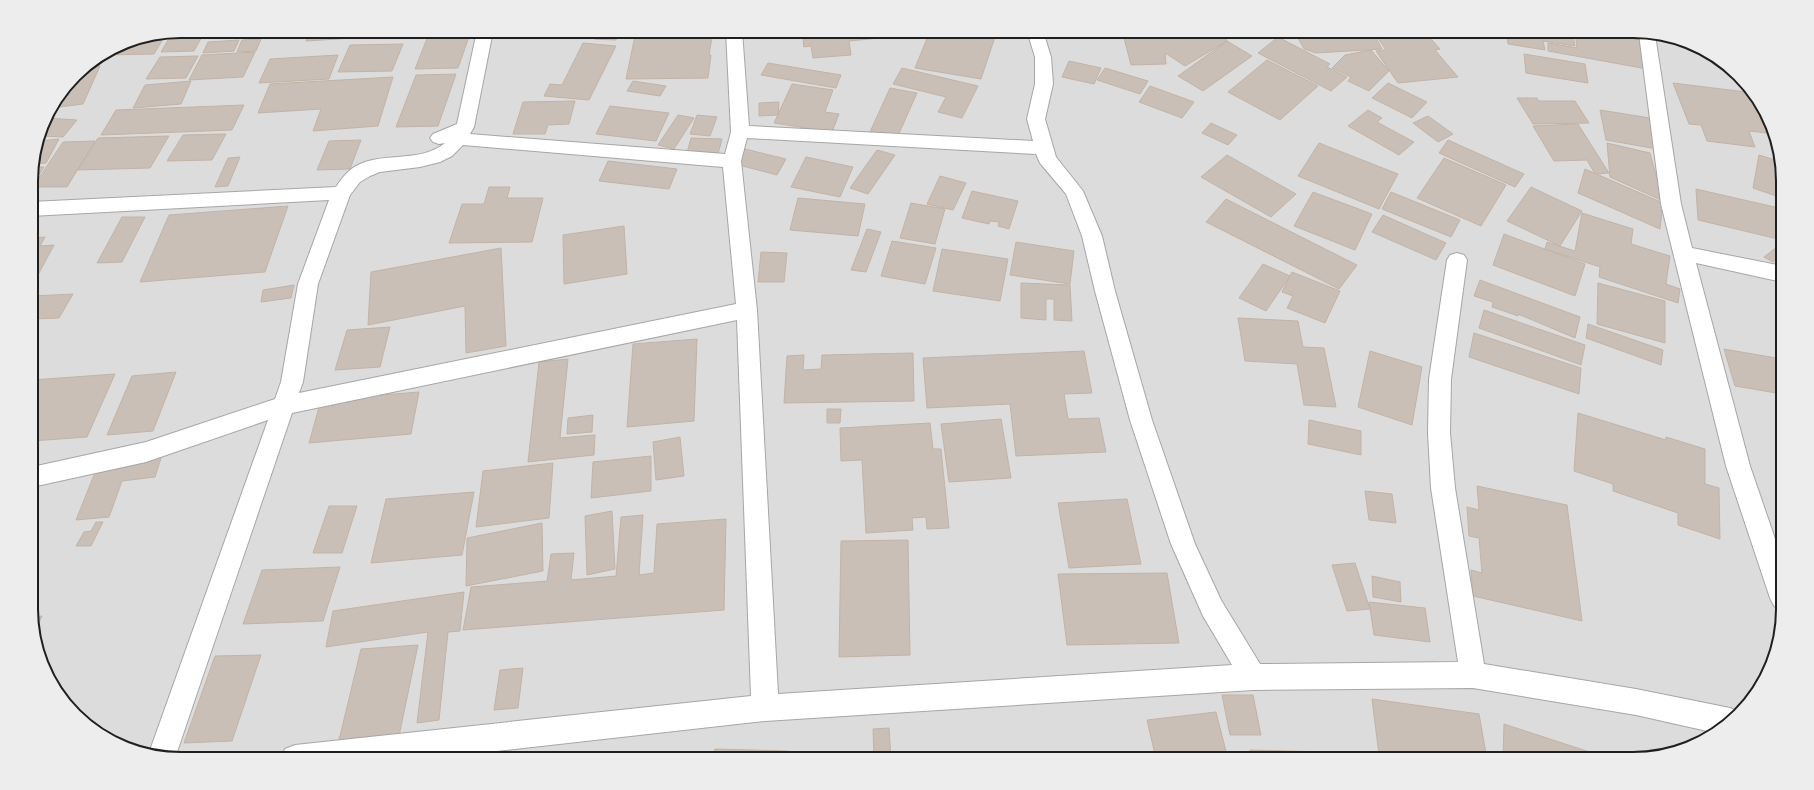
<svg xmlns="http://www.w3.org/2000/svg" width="1814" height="790" font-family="'IBM Plex Sans',sans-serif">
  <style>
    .residential { fill: #dddcdc }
    .building { fill: #c9bfb7; stroke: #c3b3a6 }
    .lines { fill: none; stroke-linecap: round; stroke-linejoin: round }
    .minor-casing { stroke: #a6a6a6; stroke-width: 2 }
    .minor { fill: #fff; fill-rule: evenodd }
    .rim { fill: none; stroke: #1f1f1f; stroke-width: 2 }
  </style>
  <rect width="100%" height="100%" fill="#f0ede4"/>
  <polygon class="residential" points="181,31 1633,31 1690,42 1724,62 1752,89 1772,123 1782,161 1783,609 1772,666 1752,701 1724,728 1682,751 1643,759 181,759 124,748 90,728 62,701 42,667 32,629 31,171 47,114 82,68 124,42"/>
  <g class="building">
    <polygon points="310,31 372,31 370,37 306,41"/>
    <polygon points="430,31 471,31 458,68 415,69"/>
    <polygon points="522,31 619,31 616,40 594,39 596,34 522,32"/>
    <polygon points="636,31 713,31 709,55 711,55 708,78 626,79"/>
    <polygon points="802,31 899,31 900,36 849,41 851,55 813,58 811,46 804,47"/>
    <polygon points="930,31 956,31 995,37 981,79 915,68"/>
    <polygon points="1108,31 1130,31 1130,35 1109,35"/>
    <polygon points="1294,31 1372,31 1382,49 1316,53 1304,49"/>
    <polygon points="1373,31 1424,31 1440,49 1435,50 1458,77 1398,83 1376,51 1386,50"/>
    <polygon points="1429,31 1449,31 1451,33 1437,37"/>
    <polygon points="1480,31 1572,31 1575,46 1543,41 1545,50 1508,44 1507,36"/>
    <polygon points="1575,31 1599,31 1600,33 1642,40 1647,69 1548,51 1548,43 1577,48"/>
    <polygon points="1601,31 1640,32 1641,40 1601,32"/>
    <polygon points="204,33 194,51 161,52 171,35"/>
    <polygon points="166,34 154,54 103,55 124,42"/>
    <polygon points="1225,36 1227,41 1185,66 1165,53 1166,64 1131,65 1124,38"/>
    <polygon points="1278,37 1330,64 1327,67 1347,77 1331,91 1258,53"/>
    <polygon points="261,39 256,51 237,52 242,40"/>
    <polygon points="239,40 234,51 203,53 208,42"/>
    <polygon points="1227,41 1252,56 1203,91 1178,76"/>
    <polygon points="583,43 616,46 589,100 544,96 550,84 562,85"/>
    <polygon points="403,44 392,71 338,72 350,45"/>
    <polygon points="1371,50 1389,71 1369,91 1348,81 1351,77 1332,68 1345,55"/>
    <polygon points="255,52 243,77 189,80 202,55"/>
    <polygon points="1524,54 1585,64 1588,83 1526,73"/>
    <polygon points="338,55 329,79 259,83 270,59"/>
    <polygon points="198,56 186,78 146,79 160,57"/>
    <polygon points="1267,60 1318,86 1280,120 1228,92"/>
    <polygon points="1069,61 1101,68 1094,84 1062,77"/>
    <polygon points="768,63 841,75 836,88 761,75"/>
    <polygon points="100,66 83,104 51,108 82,68"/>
    <polygon points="902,68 978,86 962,118 938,112 946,97 893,84"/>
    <polygon points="1105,68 1148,81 1140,94 1097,80"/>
    <polygon points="456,74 438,126 396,127 416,75"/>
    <polygon points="393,77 378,126 313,131 321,109 258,113 270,84"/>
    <polygon points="191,81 181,104 133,108 145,85"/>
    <polygon points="633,81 666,86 660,96 627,91"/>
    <polygon points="1388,83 1427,102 1412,118 1372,98"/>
    <polygon points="1673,83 1754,93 1772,123 1775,134 1749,131 1755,147 1707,141 1701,125 1689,124"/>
    <polygon points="792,84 833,90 825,112 839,114 832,132 774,123"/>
    <polygon points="1150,86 1194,102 1182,118 1139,102"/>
    <polygon points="890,88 917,93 897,138 870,132"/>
    <polygon points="1517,98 1537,98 1539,101 1575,101 1589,123 1533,124"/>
    <polygon points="575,101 569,124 548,125 545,134 513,134 523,102"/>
    <polygon points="779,102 778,115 759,116 759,103"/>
    <polygon points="244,105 232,130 101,135 116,110"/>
    <polygon points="610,106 669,113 656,141 596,134"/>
    <polygon points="1368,110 1382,118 1377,122 1414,142 1399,155 1348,126"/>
    <polygon points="1600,110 1650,118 1657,149 1606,140"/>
    <polygon points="678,115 694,118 674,149 658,145"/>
    <polygon points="697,115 717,117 710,136 690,134"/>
    <polygon points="1428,116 1453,134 1438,142 1413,123"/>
    <polygon points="46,118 77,120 63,137 41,136"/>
    <polygon points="1211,123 1237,135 1228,145 1202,133"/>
    <polygon points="1578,124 1609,173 1595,174 1587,160 1554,161 1533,126"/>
    <polygon points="226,134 212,160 167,161 183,135"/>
    <polygon points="169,136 150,168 78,170 98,138"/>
    <polygon points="691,138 722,139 718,154 687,153"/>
    <polygon points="59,139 46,163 33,164 39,141"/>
    <polygon points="361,140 350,169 317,170 329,141"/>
    <polygon points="1448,140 1524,174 1515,187 1439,153"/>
    <polygon points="95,141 67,187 33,187 63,142"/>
    <polygon points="1319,143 1398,174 1379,209 1298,176"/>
    <polygon points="1607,143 1650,153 1663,201 1610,177"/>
    <polygon points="745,149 786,159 777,175 735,164"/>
    <polygon points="877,150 895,155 868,194 850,188"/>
    <polygon points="1227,155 1296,194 1271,217 1201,177"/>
    <polygon points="1759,155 1782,162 1782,198 1753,188"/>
    <polygon points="240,157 228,186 215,187 228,158"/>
    <polygon points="806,157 853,167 840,197 791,187"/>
    <polygon points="1444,158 1506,185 1481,226 1417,198"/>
    <polygon points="608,161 677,169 669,189 599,181"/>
    <polygon points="32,167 44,167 35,181 31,181"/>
    <polygon points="1585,169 1663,203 1660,229 1578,193"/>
    <polygon points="940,176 966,183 953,210 927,204"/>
    <polygon points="489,187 510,187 507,198 543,198 532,242 449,243 462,204 484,204"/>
    <polygon points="1531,187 1582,211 1560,246 1507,221"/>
    <polygon points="1696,189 1779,208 1782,240 1698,220"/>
    <polygon points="972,191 1018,201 1009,229 998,226 999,222 990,221 989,224 962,218"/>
    <polygon points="1313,192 1372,214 1355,250 1294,226"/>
    <polygon points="1391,192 1460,220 1451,237 1382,209"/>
    <polygon points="798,198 865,204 858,236 790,230"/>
    <polygon points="1226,199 1357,265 1339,289 1206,222"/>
    <polygon points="911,203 945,209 935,244 900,238"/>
    <polygon points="288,206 265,272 140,282 169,215"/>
    <polygon points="1582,213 1633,229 1631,244 1670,256 1666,284 1680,289 1678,303 1599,277 1600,267 1545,249 1547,242 1575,251"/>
    <polygon points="1383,215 1446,243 1436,260 1372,232"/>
    <polygon points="122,217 145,217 122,262 97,263"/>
    <polygon points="624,226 627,274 564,284 563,235"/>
    <polygon points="867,229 881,232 866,272 851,270"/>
    <polygon points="1504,234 1585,264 1575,296 1493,265"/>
    <polygon points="45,237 40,246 54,245 32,286 31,238"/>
    <polygon points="892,241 936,248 925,284 881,276"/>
    <polygon points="1016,242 1074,251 1070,284 1010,275"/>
    <polygon points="1782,243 1782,259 1779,257 1773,262 1764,257"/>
    <polygon points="501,248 506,346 466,353 465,306 368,325 371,272"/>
    <polygon points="942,249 1008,259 1000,301 933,291"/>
    <polygon points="761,252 787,253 784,282 758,282"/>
    <polygon points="1263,264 1290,276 1266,311 1239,298"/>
    <polygon points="1292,272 1340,291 1325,323 1287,308 1293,296 1282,292"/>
    <polygon points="1480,280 1580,317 1575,338 1518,314 1518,316 1492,307 1493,302 1474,296"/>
    <polygon points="1021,283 1070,285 1072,321 1054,320 1054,299 1046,299 1046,320 1021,318"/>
    <polygon points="1598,283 1665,301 1665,343 1597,324"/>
    <polygon points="294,285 291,298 261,302 263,290"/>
    <polygon points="73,294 59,318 32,319 32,296"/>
    <polygon points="1484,310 1585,345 1581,365 1479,328"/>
    <polygon points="1238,318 1298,321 1303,347 1324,348 1336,407 1304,405 1297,364 1245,361"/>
    <polygon points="1588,324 1663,350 1661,365 1586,338"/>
    <polygon points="390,327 380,367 335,370 347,330"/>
    <polygon points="1474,333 1581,368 1579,394 1469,357"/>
    <polygon points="697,339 694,421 627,427 633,344"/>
    <polygon points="1724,349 1782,359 1782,394 1735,386"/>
    <polygon points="1084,351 1092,393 1064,394 1068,419 1099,418 1106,452 1016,456 1010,404 927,408 923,358"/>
    <polygon points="1370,351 1422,367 1412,425 1358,407"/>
    <polygon points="913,353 914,401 784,403 787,356 804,355 803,370 821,369 822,355"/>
    <polygon points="568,359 560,438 595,435 594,455 528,462 539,362"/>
    <polygon points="176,372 153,431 107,435 132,376"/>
    <polygon points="115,374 87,437 32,441 32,380"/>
    <polygon points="419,392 411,434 309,443 321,400"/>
    <polygon points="827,409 841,409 840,423 827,423"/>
    <polygon points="1578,413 1666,440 1666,437 1705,449 1705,484 1719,488 1720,539 1678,525 1678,513 1613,491 1613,484 1574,471"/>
    <polygon points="593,415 592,432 567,434 568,418"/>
    <polygon points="1001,419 1011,478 949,482 941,424"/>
    <polygon points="1309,420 1361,431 1361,455 1308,444"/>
    <polygon points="930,423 933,449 941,449 949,528 927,529 926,517 912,518 913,530 866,533 862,460 841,461 840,428"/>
    <polygon points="680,437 684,476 656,480 653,442"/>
    <polygon points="651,456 651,491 591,498 593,462"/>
    <polygon points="161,458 155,477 122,481 109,517 76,520 98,465"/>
    <polygon points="553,463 549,518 476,527 483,471"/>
    <polygon points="1477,486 1567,505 1582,621 1473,596 1471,570 1482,573 1479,538 1469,536 1467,507 1479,510"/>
    <polygon points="1365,491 1392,494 1396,523 1369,520"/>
    <polygon points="474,492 462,555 371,563 386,499"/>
    <polygon points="1127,499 1141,564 1069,568 1058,503"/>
    <polygon points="329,506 357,506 342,553 313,553"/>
    <polygon points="612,511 615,569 587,575 585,516"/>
    <polygon points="643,515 639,575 654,573 657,524 726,519 724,610 463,630 471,587 547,581 551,554 574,553 571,580 616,576 621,517"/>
    <polygon points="96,522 103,522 91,546 76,546 84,532 91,531"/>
    <polygon points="542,523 543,571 466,586 467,538"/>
    <polygon points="908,540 910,655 839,657 841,541"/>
    <polygon points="1355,563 1370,609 1347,611 1332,565"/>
    <polygon points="340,567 323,621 243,624 262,570"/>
    <polygon points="1167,573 1179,643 1067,645 1058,574"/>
    <polygon points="1372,576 1400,582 1401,602 1373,597"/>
    <polygon points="464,592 460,631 448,632 439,720 417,723 428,632 326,647 333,611"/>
    <polygon points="1369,602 1425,608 1430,642 1374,635"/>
    <polygon points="42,616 34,634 32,617"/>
    <polygon points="418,645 399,736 339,740 361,649"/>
    <polygon points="261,655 232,741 184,743 215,656"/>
    <polygon points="523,668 518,708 494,710 500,670"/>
    <polygon points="1222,695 1253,695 1261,735 1230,735"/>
    <polygon points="1372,699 1479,714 1487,759 1406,759 1379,755"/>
    <polygon points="1216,712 1228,759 1156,759 1147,720"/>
    <polygon points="1504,724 1611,759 1503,759"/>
    <polygon points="889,728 891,759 874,759 873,729"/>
    <polygon points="715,749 788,751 787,759 713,759"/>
    <polygon points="1250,750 1326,752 1327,759 1251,759"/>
    <rect x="1096" y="757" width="42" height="2"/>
  </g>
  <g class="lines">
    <defs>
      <g id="minor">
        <path d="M477,31H493L474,127L470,134L725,154L731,132L726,31H742L749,126L1033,141L1027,119L1035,84V57L1027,31H1043L1051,57L1053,84L1045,119L1056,157L1083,191L1102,236L1115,291L1152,420L1195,544L1221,600L1260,664L1458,662L1431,488L1428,433L1429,379L1447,260L1450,255L1457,253L1464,255L1467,260L1451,379L1450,433L1455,488L1484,664L1636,689L1730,708L1740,713L1724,728L1716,733L1636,715L1473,688L1253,690L765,721L478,753L477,759H449L450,756L421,759H281L285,749L295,745L751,696L737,320L292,413L175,758L149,753L268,420L146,462L32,487V467L146,442L275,399L281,382L298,284L329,200L31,216V202L336,187C340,181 344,175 350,170C377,149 419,165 445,143L439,144L433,142L430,138L433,134L457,124ZM747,138L1036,154L1040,163L1066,194L1082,236L1095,291L1130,420L1171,544L1203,616L1232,665L778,694L757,310L741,161ZM463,145L723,167L736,304L299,393L303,382L318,284L350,195L360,182L370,176L380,172L420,167L440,162L452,156Z"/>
        <polygon points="1640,32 1655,35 1681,204 1692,248 1782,266 1782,282 1696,263 1750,466 1783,562 1783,610 1774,606 1770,598 1726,466 1661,204 1639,34"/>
      </g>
    </defs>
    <use href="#minor" class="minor-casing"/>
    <use href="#minor" class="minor"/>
  </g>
  <path d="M0 0H1814V790H0ZM181 38H1633A143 143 0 0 1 1776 181V609A143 143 0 0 1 1633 752H181A143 143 0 0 1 38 609V181A143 143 0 0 1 181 38Z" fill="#ededed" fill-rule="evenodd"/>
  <path class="rim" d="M181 38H1633A143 143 0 0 1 1776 181V609A143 143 0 0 1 1633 752H181A143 143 0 0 1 38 609V181A143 143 0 0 1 181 38Z"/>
</svg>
